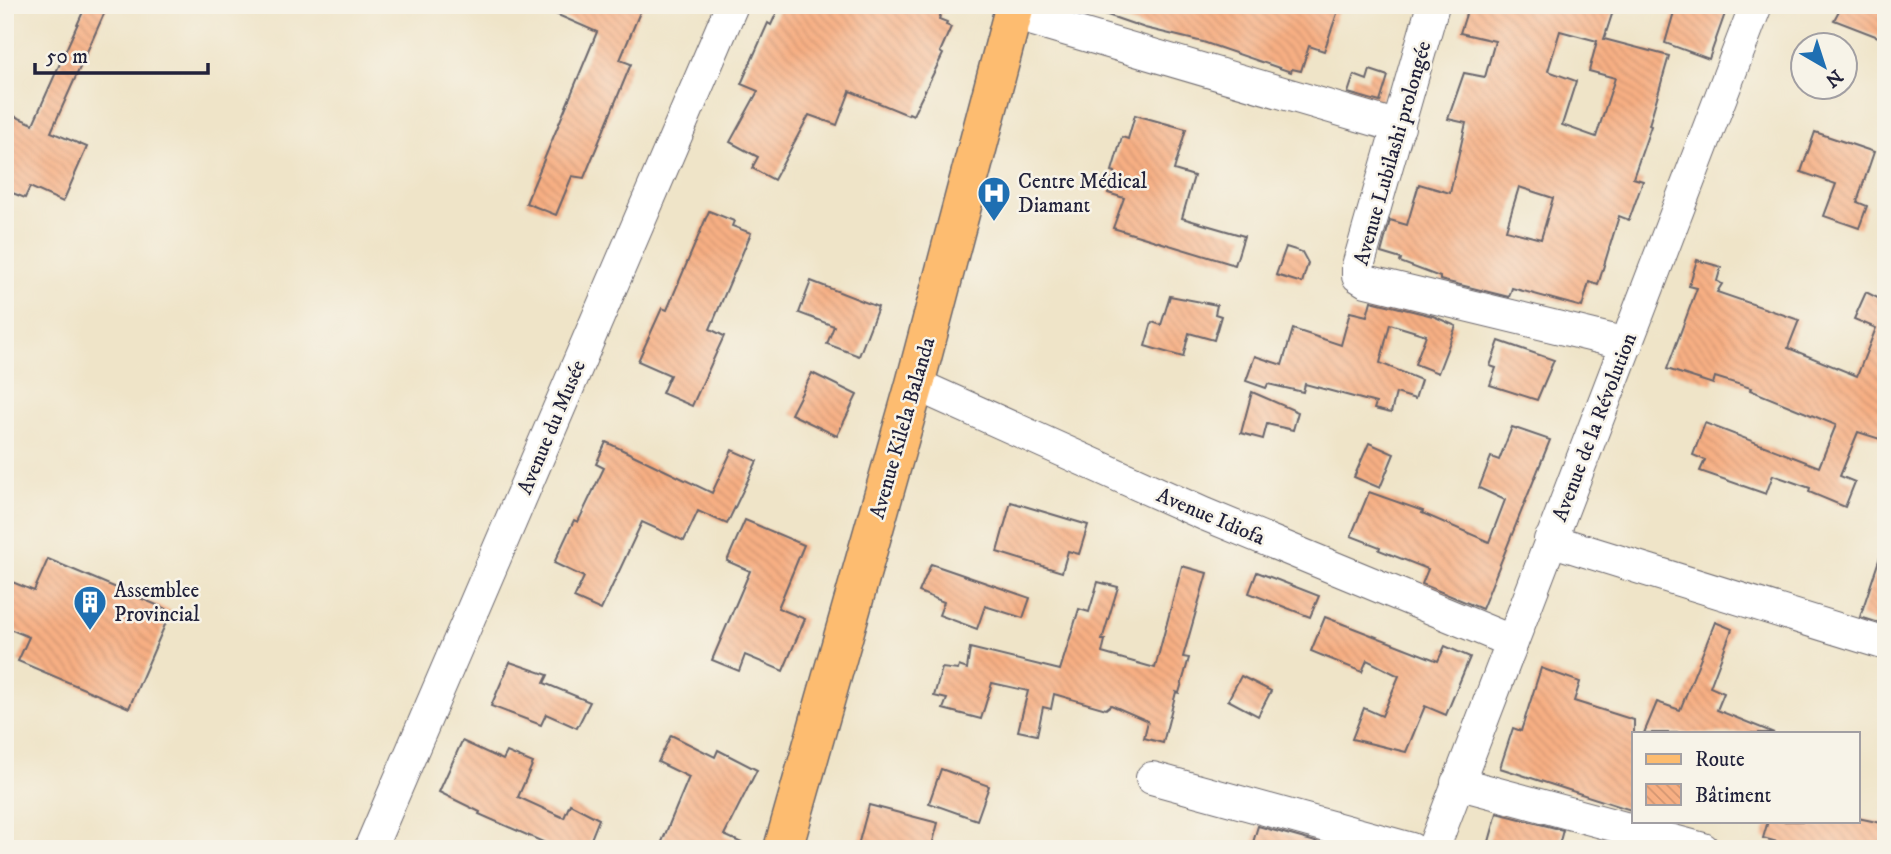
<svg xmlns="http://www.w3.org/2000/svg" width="1891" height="854" font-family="'IM FELL DW Pica',serif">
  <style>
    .building { fill: url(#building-back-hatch); fill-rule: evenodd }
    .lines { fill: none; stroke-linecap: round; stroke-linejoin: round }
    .minor-casing { stroke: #6a666c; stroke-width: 34 }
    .major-casing { stroke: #6a666c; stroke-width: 41 }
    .minor { stroke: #fff; stroke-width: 32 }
    .major { stroke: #fdbc6f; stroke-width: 38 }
    .labels { text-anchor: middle; stroke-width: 5; stroke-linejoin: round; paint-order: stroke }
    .street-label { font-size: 21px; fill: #22223b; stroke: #f7f3e8 }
    .poi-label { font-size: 21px; fill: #22223b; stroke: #f7f3e8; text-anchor: start }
  </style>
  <defs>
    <pattern id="building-back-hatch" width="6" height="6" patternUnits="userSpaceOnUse" patternTransform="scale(1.75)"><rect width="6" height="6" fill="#f7af83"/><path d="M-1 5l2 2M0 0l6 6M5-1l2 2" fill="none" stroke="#d39672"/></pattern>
  </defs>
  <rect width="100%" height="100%" fill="#f7f3e8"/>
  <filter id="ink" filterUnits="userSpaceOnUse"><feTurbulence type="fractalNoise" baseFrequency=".0143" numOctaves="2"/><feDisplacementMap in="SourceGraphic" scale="14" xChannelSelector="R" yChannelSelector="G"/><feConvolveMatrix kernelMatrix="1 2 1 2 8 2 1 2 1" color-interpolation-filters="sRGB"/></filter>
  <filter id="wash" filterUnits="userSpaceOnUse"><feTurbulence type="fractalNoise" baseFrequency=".00686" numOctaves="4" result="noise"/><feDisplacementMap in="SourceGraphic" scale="28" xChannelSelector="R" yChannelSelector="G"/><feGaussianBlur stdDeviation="1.57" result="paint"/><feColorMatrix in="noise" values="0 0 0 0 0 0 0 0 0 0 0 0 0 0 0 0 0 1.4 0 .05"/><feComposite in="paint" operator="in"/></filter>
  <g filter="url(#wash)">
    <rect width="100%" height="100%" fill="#efe4c8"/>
    <g id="blocks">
      <g class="building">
        <polygon points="86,5 108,5 51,132 87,147 63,202 30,187 25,198 5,190 5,112 33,124"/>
        <polygon points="535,5 643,5 620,60 631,64 584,178 572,176 556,215 526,203 597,32"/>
        <polygon points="780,5 944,5 939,19 947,22 946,25 951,27 940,52 943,54 913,115 909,113 908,115 850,91 837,125 809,115 774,180 752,168 758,157 730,142 758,91 741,84 768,23 771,25"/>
        <polygon points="1091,5 1340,5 1324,51 1309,46 1301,71 1292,69 1291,72 1203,42 1145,28 1090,9"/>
        <path d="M1469,5H1615L1604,39L1669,56L1649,125L1651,126L1633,178L1643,181L1629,220L1619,216L1598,285L1589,282L1582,307L1512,288L1509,297L1440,280V277L1400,262L1401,259L1381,253L1390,220L1407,225L1419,184L1450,193L1466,123L1448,119L1464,73L1485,77L1495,41L1460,33ZM1560,31L1597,41L1589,71L1615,78L1596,137L1562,125L1576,81L1548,71ZM1519,187L1553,198L1541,239L1506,230Z"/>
        <polygon points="1676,5 1728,5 1709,59 1665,43"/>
        <polygon points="1842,5 1886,5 1886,40 1834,20"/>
        <polygon points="1370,70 1388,76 1380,102 1348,93 1354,75 1367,80"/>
        <polygon points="1135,115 1186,129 1174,170 1194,176 1182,218 1244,236 1235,265 1113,228 1124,198 1108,193 1115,172 1112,171 1122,137 1128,139"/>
        <polygon points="1815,132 1874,152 1857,202 1867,206 1859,228 1824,216 1836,184 1801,172"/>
        <polygon points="709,211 734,221 732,226 751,233 710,329 724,336 692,406 662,393 670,375 638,361 662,308 667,310"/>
        <polygon points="1286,247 1302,252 1308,263 1302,283 1276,275"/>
        <polygon points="1697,260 1721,267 1717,281 1722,284 1717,292 1799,320 1788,348 1857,376 1876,328 1854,319 1866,292 1886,302 1886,441 1858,432 1840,476 1855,482 1845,507 1809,492 1810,488 1773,475 1766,494 1700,471 1705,460 1693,455 1705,423 1819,467 1836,425 1750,390 1751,388 1715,377 1713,384 1667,369 1697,288 1689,286"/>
        <polygon points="811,281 878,307 859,356 827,344 834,326 799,313"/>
        <polygon points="1170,296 1217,305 1215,314 1221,316 1214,340 1189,333 1183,357 1145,346 1152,322 1161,325"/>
        <polygon points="1371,301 1433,316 1456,326 1438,373 1415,364 1426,335 1390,324 1380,363 1421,380 1415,399 1396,393 1391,413 1374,409 1376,403 1305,384 1303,392 1268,384 1266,388 1246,381 1255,356 1282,365 1293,329 1341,345 1350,312 1367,316"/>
        <polygon points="1499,341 1554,360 1537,400 1490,385 1496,368 1490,366"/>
        <polygon points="812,373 857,395 837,436 791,414"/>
        <polygon points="1252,392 1298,412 1293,430 1267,424 1263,439 1241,433"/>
        <polygon points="1512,427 1550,440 1482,609 1422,584 1428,569 1379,550 1380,547 1351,536 1369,492 1423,511 1422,513 1489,542 1505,500 1479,488 1491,457 1499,460"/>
        <polygon points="606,442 712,493 732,450 757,461 727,524 698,511 684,541 642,522 601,610 574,598 584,577 554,563 574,520 578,522 604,468 596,464"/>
        <polygon points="1369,443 1394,454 1380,488 1354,477"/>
        <polygon points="1011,502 1088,525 1079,554 1068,551 1062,572 997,552"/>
        <polygon points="745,520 804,545 778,608 805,619 783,671 745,655 739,671 712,660 750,571 727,561"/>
        <polygon points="1882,551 1886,552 1886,625 1860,617"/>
        <polygon points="48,559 171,611 129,708 18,661 29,637 5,627 5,579 34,591"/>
        <polygon points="931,564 1030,598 1023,618 985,606 977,629 939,615 944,602 919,592"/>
        <polygon points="1182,566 1207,573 1183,657 1189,658 1179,693 1176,692 1163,743 1144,738 1148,721 1111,705 1106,709 1054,694 1051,709 1043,707 1037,735 1018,731 1028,691 992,683 981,719 943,709 947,699 934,696 942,668 958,670 959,666 967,669 970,648 1060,670 1079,609 1089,612 1098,582 1118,587 1102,640 1105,640 1102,653 1155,668"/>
        <polygon points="1257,572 1319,596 1310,617 1249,593"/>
        <polygon points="1325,617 1438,661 1445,646 1470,657 1446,715 1425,706 1406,752 1352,739 1364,708 1382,716 1399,676 1367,660 1362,672 1311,651"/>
        <polygon points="1715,622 1732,629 1710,687 1724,693 1717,710 1774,733 1644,733 1657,702 1680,710"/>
        <polygon points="510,662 548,675 544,683 590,702 577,728 546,714 541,725 491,706"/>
        <polygon points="1541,668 1580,682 1574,701 1634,720 1634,811 1500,768 1513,728 1521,731"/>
        <polygon points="1241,676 1271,691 1258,716 1228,700"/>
        <polygon points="671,735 715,757 718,750 757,770 724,835 755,849 659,849 689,777 658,762"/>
        <polygon points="462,741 503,760 507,752 533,763 518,797 564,818 570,804 599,819 587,849 559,849 479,814 480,812 439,792"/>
        <polygon points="941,769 989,786 977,820 929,803"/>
        <polygon points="869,805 938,823 931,849 857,849"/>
        <polygon points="1497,813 1563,830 1558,849 1487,849"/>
        <polygon points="1858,818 1886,824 1886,849 1802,849 1763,838 1768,821 1858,821"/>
        <polygon points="1258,826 1341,849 1251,849"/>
      </g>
    </g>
  </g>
  <g filter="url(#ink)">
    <use href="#blocks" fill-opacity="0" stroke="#6a666c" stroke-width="2"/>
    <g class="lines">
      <defs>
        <g id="minor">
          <polyline points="1433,5 1358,266 1358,276 1366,281 1627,344"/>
          <polyline points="1013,14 1399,127"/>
          <polyline points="915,384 1204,514 1511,641"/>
          <polyline points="1550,540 1886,644"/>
          <polyline points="1152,778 1411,849"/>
          <polyline points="1457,783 1703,849"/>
          <polyline points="370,849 732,5"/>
          <polyline points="1433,849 1756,5"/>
        </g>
        <polyline id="major" points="783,849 915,384 1015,5"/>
      </defs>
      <use href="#minor" class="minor-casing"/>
      <use href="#major" class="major-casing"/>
      <use href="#minor" class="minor"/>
      <use href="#major" class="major"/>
    </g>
  </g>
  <defs>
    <symbol id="hospital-pin" viewBox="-11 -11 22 30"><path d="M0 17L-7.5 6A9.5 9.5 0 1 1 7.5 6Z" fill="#1f6fb2" stroke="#f7f3e8"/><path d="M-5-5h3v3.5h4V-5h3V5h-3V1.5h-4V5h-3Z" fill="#fff"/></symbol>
    <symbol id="building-pin" viewBox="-11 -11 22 30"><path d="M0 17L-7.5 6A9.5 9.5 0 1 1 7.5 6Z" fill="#1f6fb2" stroke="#f7f3e8"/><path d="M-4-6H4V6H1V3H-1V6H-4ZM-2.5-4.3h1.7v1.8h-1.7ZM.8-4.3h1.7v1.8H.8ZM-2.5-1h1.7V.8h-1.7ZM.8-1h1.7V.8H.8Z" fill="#fff"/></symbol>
  </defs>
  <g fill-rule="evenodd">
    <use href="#hospital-pin" x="975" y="174" width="38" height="52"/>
    <use href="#building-pin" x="71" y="583" width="38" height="52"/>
  </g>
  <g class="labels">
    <g class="street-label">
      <text transform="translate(1392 153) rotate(-74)" y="7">Avenue Lubilashi prolongée</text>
      <text transform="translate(551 427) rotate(-67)" y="7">Avenue du Musée</text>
      <text transform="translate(1594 427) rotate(-69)" y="7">Avenue de la Révolution</text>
      <text transform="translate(902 428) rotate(-74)" y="7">Avenue Kilela Balanda</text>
      <text transform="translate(1211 516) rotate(23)" y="7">Avenue Idiofa</text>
    </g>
    <g class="poi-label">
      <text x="1018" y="188">Centre Médical<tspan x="1018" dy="24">Diamant</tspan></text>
      <text x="114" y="597">Assemblee<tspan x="114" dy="24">Provincial</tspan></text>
    </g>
  </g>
  <rect width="1891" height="854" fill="none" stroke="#f7f3e8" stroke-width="28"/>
  <rect x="1632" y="732" width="228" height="91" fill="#f7f3e8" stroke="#a29fa3" stroke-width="2"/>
  <rect x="1646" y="754" width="35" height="10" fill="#fdbc6f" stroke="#a29fa3" stroke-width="2"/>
  <text x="1695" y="766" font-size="21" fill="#22223b">Route</text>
  <rect x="1646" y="784" width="35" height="21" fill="url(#building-back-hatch)" stroke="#a29fa3" stroke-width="2"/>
  <text x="1695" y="802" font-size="21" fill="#22223b">Bâtiment</text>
  <g transform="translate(1824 66) rotate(141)"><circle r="33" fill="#f7f3e8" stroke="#a29fa3" stroke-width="2"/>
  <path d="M0-5L12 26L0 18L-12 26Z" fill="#1f6fb2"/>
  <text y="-10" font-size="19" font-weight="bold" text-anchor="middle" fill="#22223b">N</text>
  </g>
  <path d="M35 63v10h173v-10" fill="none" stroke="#22223b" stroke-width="3.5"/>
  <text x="46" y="63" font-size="21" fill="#22223b" stroke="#f7f3e8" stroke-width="5" paint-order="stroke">50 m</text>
</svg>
